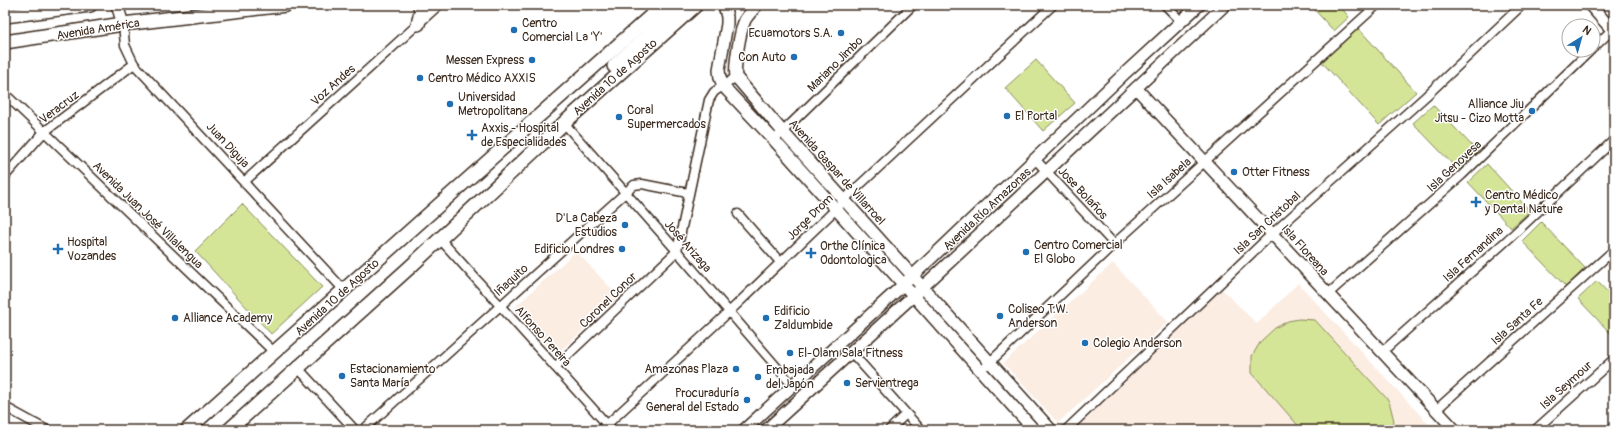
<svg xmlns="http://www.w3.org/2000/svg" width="1619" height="435" font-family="Pangolin,sans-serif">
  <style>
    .built { fill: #fcede3 }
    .green { fill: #d5e598; stroke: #88885b }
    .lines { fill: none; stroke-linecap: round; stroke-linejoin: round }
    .street-casing { stroke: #3b2a1e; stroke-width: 11 }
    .secondary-casing { stroke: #3b2a1e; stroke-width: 14 }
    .primary-casing { stroke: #3b2a1e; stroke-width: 16 }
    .street { stroke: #fff; stroke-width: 8 }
    .secondary { stroke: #fff; stroke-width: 11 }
    .primary { stroke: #fff; stroke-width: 13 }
    .poi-dot { fill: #1f6fb2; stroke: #fff; stroke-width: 1.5 }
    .labels { text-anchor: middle; stroke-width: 3; stroke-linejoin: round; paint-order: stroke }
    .poi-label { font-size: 12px; fill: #3b2a1e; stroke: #fff; text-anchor: start }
    .street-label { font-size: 12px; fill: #3b2a1e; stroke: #fff }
  </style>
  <rect width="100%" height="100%" fill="#fff"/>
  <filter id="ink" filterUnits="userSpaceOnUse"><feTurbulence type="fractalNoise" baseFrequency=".025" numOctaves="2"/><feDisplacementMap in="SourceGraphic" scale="8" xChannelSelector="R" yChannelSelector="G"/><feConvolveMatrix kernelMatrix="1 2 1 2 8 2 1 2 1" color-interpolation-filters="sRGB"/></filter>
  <g filter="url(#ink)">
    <g class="built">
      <polygon points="576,251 619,297 556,355 513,309"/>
      <polygon points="1113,263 1168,322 1058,423 1003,363"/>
      <polygon points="1298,283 1434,430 1075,430 1222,289 1257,324"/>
    </g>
    <g class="green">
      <polygon points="1310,5 1339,5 1349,17 1334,31"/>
      <polygon points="1358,28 1416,92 1379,125 1321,61"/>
      <polygon points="1036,60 1075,103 1043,131 1005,88"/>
      <polygon points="1433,105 1478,152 1458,170 1413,123"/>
      <polygon points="1487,164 1530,211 1511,228 1468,182"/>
      <polygon points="242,204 322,287 271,334 195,251"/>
      <polygon points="1541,222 1585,268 1566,287 1522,241"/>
      <polygon points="1597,281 1614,299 1614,337 1578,299"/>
      <polygon points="1299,319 1315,320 1389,401 1394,421 1391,430 1302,430 1252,373 1252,356 1261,341 1275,328 1288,321"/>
    </g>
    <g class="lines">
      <defs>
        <g id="street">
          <polyline points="5,5 13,15"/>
          <polyline points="1165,5 1181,21"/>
          <polyline points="123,24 125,45 134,64 344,290"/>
          <polyline points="1593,48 1614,28"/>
          <polyline points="5,94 275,353"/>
          <polyline points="564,123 677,251 793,386"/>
          <polyline points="774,140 913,5"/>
          <polyline points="1035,159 1114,244"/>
          <polyline points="5,176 44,132 134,64"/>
          <polyline points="244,182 439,5"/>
          <polyline points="738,214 781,263"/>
          <polyline points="440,239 612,430"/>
          <polyline points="1328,294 1462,175 1591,50"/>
          <polyline points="851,352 921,430"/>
          <polyline points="1382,352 1515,233 1614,140"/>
          <polyline points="987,365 1114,244 1377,5"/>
          <polyline points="555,367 677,251 709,100 714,92 736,77"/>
          <polyline points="298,368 355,430"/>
          <polyline points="5,407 47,430"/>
          <polyline points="1436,410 1614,250"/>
          <polyline points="363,430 634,185 642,184 688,193"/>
          <polyline points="601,430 729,312 836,209 850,194 1053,5"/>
          <polyline points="889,430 906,414"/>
          <polyline points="1066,430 1273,233 1426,96 1522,5"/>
          <polyline points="1535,430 1614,359"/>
        </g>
        <g id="secondary">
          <polyline points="117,5 123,24"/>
          <polyline points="724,5 727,17 727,24 719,70 720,78 723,86 774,140 1034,430"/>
          <path d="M757,5C753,10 748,15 745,20C740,31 734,66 736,77L783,132L1051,430"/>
          <polyline points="1590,5 1614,32"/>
          <polyline points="1136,88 1455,430"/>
          <polyline points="744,430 903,285 1124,74 1199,5"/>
          <polyline points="766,430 913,296 1225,5"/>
        </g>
        <g id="primary">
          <polyline points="5,16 90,5"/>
          <polyline points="418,24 421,12 420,5"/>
          <polyline points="5,42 123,24 286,5"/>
          <polyline points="614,66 681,5"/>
          <polyline points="187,430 663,5"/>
          <polyline points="229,430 410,267 564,123 696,5"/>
        </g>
      </defs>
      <use href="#street" class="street-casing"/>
      <use href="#secondary" class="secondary-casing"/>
      <use href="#primary" class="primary-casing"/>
      <use href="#street" class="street"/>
      <use href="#secondary" class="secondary"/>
      <use href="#primary" class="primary"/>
    </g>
  </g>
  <g class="poi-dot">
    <circle cx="514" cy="30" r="4"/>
    <circle cx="841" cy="33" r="4"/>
    <circle cx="794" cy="57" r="4"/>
    <circle cx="532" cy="60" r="4"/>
    <circle cx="420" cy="78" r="4"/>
    <circle cx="450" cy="104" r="4"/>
    <circle cx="1532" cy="111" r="4"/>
    <circle cx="1007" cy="116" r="4"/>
    <circle cx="619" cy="117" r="4"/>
    <path d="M470 129h4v4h4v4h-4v4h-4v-4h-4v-4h4z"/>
    <circle cx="1234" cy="172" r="4"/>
    <path d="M1474 196h4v4h4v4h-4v4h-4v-4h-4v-4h4z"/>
    <circle cx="625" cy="225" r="4"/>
    <path d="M56 243h4v4h4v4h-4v4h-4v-4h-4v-4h4z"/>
    <circle cx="622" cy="249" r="4"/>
    <circle cx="1026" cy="252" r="4"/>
    <path d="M809 247h4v4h4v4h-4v4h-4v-4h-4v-4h4z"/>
    <circle cx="1000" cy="316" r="4"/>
    <circle cx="175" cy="318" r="4"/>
    <circle cx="766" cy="318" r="4"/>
    <circle cx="1085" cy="343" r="4"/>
    <circle cx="790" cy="353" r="4"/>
    <circle cx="736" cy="369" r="4"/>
    <circle cx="342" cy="376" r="4"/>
    <circle cx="758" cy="377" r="4"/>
    <circle cx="847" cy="383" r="4"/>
    <circle cx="747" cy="400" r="4"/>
  </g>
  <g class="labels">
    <g class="poi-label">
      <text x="522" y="27">Centro<tspan x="522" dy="14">Comercial La 'Y'</tspan></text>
      <text x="833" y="37" text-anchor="end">Ecuamotors S.A.</text>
      <text x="786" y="61" text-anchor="end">Con Auto</text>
      <text x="524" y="64" text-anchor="end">Messen Express</text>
      <text x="428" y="82">Centro Médico AXXIS</text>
      <text x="458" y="101">Universidad<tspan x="458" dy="14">Metropolitana</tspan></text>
      <text x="1524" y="108" text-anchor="end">Alliance Jiu<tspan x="1524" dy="14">Jitsu - Cizo Motta</tspan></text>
      <text x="627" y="114">Coral<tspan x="627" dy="14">Supermercados</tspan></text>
      <text x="1015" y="120">El Portal</text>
      <text x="481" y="132">Axxis - Hospital<tspan x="481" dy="14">de Especialidades</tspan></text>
      <text x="1242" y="176">Otter Fitness</text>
      <text x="1485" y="199">Centro Médico<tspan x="1485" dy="14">y Dental Nature</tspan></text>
      <text x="617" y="222" text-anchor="end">D'La Cabeza<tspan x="617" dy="14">Estudios</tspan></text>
      <text x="67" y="246">Hospital<tspan x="67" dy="14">Vozandes</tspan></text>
      <text x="1034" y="249">Centro Comercial<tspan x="1034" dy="14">El Globo</tspan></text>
      <text x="820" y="250">Orthe Clínica<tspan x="820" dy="14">Odontologica</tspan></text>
      <text x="614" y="253" text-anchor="end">Edificio Londres</text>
      <text x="1008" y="313">Coliseo T.W.<tspan x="1008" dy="14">Anderson</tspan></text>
      <text x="774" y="315">Edificio<tspan x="774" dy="14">Zaldumbide</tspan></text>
      <text x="183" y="322">Alliance Academy</text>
      <text x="1093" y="347">Colegio Anderson</text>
      <text x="798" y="357">El-Olam Sala Fitness</text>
      <text x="350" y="373">Estacionamiento<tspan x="350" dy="14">Santa María</tspan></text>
      <text x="728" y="373" text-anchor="end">Amazonas Plaza</text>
      <text x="766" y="374">Embajada<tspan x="766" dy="14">del Japón</tspan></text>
      <text x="855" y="387">Servientrega</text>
      <text x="739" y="397" text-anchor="end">Procuraduría<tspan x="739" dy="14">General del Estado</tspan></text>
    </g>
    <g class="street-label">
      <text transform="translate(98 29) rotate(-9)" y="4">Avenida América</text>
      <text transform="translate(835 64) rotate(-45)" y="4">Mariano Jimbo</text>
      <text transform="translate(615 77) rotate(-42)" y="4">Avenida 10 de Agosto</text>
      <text transform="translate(333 85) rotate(-42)" y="4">Voz Andes</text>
      <text transform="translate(59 107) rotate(-37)" y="4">Veracruz</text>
      <text transform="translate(228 145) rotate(47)" y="4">Juan Diguja</text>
      <text transform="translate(1454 166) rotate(-43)" y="4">Isla Genovesa</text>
      <text transform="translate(837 172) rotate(48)" y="4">Avenida Gaspar de Villarroel</text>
      <text transform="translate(1169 178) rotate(-42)" y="4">Isla Isabela</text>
      <text transform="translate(1083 193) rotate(47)" y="4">Jose Bolaños</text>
      <text transform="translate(987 209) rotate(-43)" y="4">Avenida Río Amazonas</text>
      <text transform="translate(148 215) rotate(44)" y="4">Avenida Juan José Villalengua</text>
      <text transform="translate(810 217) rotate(-45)" y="4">Jorge Drom</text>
      <text transform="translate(1267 223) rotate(-43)" y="4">Isla San Cristobal</text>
      <text transform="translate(688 246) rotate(49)" y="4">José Arizaga</text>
      <text transform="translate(1305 250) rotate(48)" y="4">Isla Floreana</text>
      <text transform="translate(1473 254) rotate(-42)" y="4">Isla Fernandina</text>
      <text transform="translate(511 280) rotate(-42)" y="4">Iñaquito</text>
      <text transform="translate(337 297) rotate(-42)" y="4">Avenida 10 de Agosto</text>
      <text transform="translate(608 300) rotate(-44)" y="4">Coronel Conor</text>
      <text transform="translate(1517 321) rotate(-42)" y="4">Isla Santa Fe</text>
      <text transform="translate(543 336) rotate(48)" y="4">Alfonso Pereira</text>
      <text transform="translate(1566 385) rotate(-42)" y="4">Isla Seymour</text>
    </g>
  </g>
  <rect width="1619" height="435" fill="none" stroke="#fff" stroke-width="20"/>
  <rect x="10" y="10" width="1599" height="415" fill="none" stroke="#3b2a1e" stroke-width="1.5" filter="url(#ink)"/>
  <g transform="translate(1581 38) rotate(37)"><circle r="19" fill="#ffffff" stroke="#b1aaa5"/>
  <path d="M0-3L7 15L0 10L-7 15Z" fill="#1f6fb2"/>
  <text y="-6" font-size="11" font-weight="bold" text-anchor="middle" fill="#3b2a1e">N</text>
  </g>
</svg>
